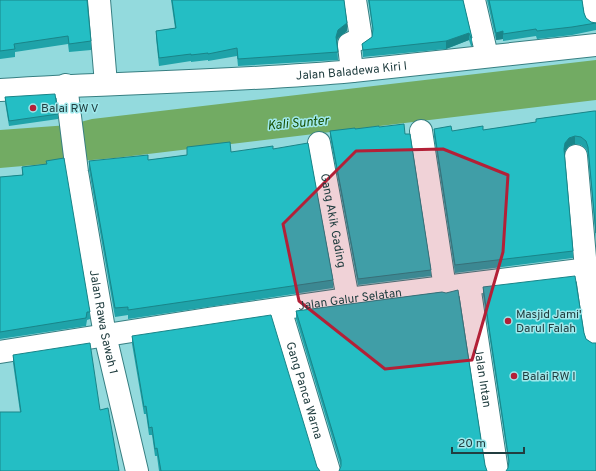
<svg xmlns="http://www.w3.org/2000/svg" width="596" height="471" font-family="Overpass,sans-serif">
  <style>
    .water { fill: #72ab63 }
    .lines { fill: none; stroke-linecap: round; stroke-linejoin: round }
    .street-casing { stroke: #377f82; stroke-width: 24 }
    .street { stroke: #fff; stroke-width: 22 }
    .wall { fill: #1fa3a9 }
    .shaded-wall { fill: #198589 }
    .building { fill: #24bec4; stroke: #198589 }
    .marked { fill: #b32037; fill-opacity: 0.2; stroke: #b32037; stroke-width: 3; stroke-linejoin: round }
    .poi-dot { fill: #b32037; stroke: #9fe8eb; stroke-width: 1.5 }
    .labels { text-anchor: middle; stroke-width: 3; stroke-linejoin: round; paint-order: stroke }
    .street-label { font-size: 12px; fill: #213e40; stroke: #9fe8eb }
    .poi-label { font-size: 12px; fill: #213e40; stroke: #9fe8eb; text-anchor: start }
    .water-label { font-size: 13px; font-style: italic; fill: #185003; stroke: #9fe8eb }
  </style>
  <rect width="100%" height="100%" fill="#93dadd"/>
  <polygon class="water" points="596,60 596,100 115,158 0,168 0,130 69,125 92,119"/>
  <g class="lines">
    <defs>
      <g id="street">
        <polyline points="99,0 106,84"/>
        <polyline points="474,0 487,56"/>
        <polyline points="593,0 596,18"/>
        <polyline points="352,71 349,46 349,44 361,38 355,0"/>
        <path id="s1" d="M66,85L77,172L105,335L137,471"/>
        <path id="s2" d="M0,90C117,82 236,82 353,71C434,63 515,53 596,45"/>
        <polyline points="421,131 445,288"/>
        <path id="s3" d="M319,143L348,299"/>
        <polyline points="576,156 586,269 596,339"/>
        <path id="s4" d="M469,285L497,471"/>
        <path id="s5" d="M280,309L329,471"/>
        <path id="s6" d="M0,352L214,318L348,299L596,268"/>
      </g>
    </defs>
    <use href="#street" class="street-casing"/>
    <use href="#street" class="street"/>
  </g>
  <g class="wall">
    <polygon points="0,0 91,41 91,50 69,52 68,44 15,52 15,57 0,59"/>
    <polygon points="171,0 344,0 347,31 338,38 337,42 338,60 238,66 237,56 208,61 208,60 191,62 191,61 159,66 156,38 156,31 175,28"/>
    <polygon points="368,0 463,0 472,38 472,46 471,46 469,40 446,49 363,57 362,44 372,37 373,32"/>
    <polygon points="487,0 582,0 584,13 586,18 591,22 596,23 596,30 572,35 537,39 536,36 503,41 503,39 496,40"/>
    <polygon points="5,97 58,114 58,119 9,126 5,102"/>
    <polygon points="596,111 596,240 588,155 586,149 581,145 575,144 569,146 565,151 564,154 573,251 573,258 455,273 434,137 434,129 452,131 483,130 536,122 536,119"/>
    <polygon points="379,127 405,134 431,270 431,276 358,285 330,137 330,131"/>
    <polygon points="187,147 231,152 273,149 333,280 333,288 128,319 128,315 115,317 89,170 89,161 148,160 187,155"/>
    <polygon points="46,161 90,312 90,319 87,320 86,326 0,339 0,177 22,175 22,167 46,164"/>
    <polygon points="483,287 584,333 586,339 592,343 508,468 509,466 483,295"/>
    <polygon points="442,292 341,467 296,319 296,311"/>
    <polygon points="132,336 317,467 320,471 159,471 157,456 155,456 152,435 149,435 146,414 144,414 132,344"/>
    <polygon points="13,355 100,410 20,412 13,363"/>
  </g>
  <g class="shaded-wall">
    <polygon points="347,23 347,31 338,38 336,44 336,37 338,30"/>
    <polygon points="503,31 503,39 496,40 496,33"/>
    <polygon points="469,33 469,40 446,49 446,41"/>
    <polygon points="575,136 575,144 569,146 565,151 564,157 564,149 565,143 569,138"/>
  </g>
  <g class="building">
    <polygon points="0,0 87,0 91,41 69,44 68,36 14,44 15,49 0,51"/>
    <polygon points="172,0 344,0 347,23 338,30 336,37 338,52 238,59 237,48 208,54 208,53 191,55 191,54 159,58 156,31 176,28"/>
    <polygon points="369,0 463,0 472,38 471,38 469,33 446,41 363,50 362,44 372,37 373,29"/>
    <polygon points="489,0 582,0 584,13 586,18 591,22 596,23 572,27 537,31 536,29 503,34 503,31 496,33"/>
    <polygon points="55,94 58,114 9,121 5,97"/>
    <polygon points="594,111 596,111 596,233 588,147 586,141 581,137 575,136 569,138 565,143 564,149 573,251 455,265 434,129 451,126 452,131 483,126 483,130 536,122 536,119"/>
    <polygon points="404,124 405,134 410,134 431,270 358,279 330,131 355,128 355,129 379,126 379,127"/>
    <polygon points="230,142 231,152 273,146 273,149 308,143 333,280 128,310 128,307 115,308 89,161 148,155 148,160 187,155 187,147"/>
    <polygon points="64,158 90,312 87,312 86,318 0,332 0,177 23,175 22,167 47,164 46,161"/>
    <polygon points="575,276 584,333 586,339 592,343 596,343 596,471 506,471 508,468 509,461 483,287"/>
    <polygon points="458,290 485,465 487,471 339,471 341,466 341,460 296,311 442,292 446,293"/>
    <polygon points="271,315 317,467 320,471 161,471 157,448 155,449 152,427 149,428 146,406 144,407 132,336"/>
    <polygon points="90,343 100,410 108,408 119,471 0,471 0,412 21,412 13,355"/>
  </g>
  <path class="marked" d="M443,149L508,175L503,252L472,360L385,369L299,301L283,224L356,151Z"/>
  <g class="poi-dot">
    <circle cx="33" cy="108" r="4"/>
    <circle cx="508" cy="321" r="4"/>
    <circle cx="514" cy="376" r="4"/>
  </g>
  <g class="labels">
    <g class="street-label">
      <text dy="4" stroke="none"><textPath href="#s2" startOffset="352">Jalan Baladewa Kiri I</textPath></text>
      <text dy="4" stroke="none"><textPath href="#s3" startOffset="79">Gang Akik Gading</textPath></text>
      <text dy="4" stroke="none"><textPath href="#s6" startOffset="354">Jalan Galur Selatan</textPath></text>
      <text dy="4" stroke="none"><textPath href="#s1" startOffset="240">Jalan Rawa Sawah 1</textPath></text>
      <text dy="4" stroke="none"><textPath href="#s4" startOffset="94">Jalan Intan</textPath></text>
      <text dy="4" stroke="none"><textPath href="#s5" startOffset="85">Gang Panca Warna</textPath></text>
    </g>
    <g class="poi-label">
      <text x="41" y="112">Balai RW V</text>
      <text x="516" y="318">Masjid Jami'<tspan x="516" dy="14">Darul Falah</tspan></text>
      <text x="522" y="380">Balai RW I</text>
    </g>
    <g class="water-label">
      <text transform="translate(298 122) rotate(-5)" y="5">Kali Sunter</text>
    </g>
  </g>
  <path d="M452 447v6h72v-6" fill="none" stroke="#213e40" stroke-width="2"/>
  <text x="458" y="447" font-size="12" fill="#213e40" stroke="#9fe8eb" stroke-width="3" paint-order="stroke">20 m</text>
</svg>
